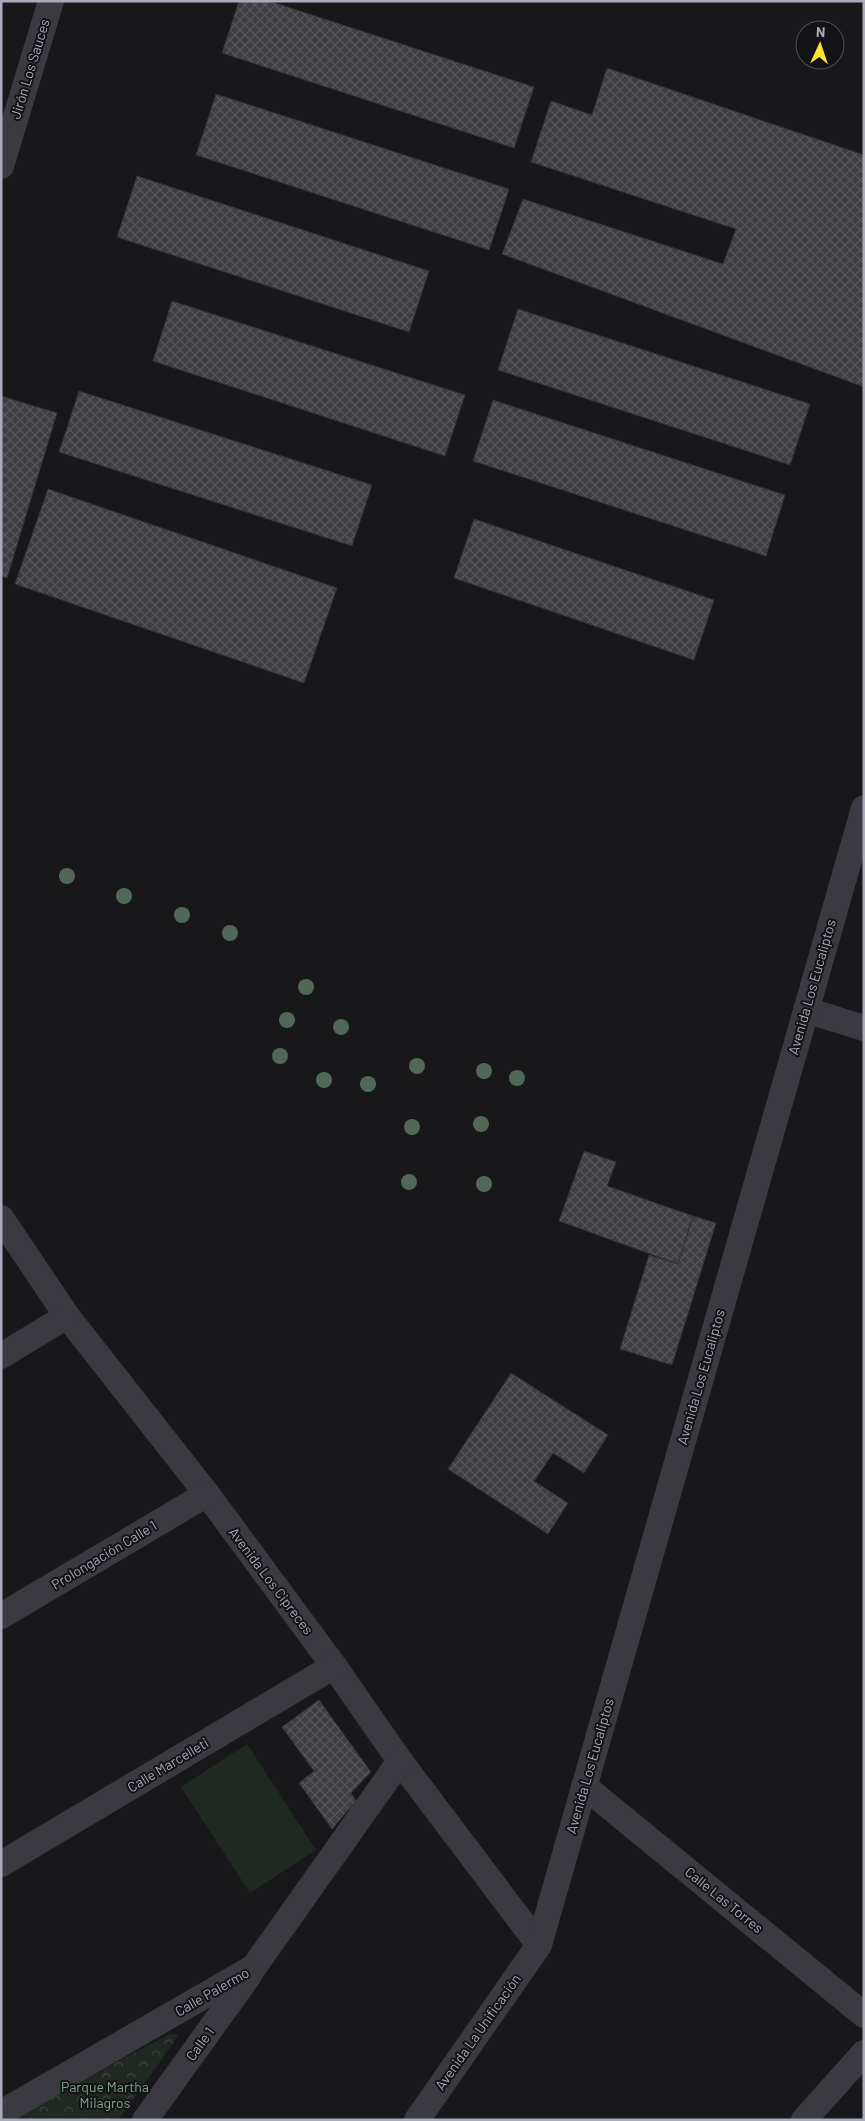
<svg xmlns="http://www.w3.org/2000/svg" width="865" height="2121" font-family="Barlow,sans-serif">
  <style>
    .green { fill: #1f2922 }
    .forest { fill: url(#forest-crowns) }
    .building { fill: url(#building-cross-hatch); stroke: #333236 }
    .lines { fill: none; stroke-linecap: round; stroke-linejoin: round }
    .street { stroke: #3b3a41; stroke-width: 26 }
    .tree { fill: #516758 }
    .labels { text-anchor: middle; stroke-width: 4; stroke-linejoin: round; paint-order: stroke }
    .street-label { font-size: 14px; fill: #a9abbb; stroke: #131315 }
    .park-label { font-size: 14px; fill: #7fa78a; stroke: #131315 }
  </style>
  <defs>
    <pattern id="forest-crowns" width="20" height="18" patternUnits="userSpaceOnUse" patternTransform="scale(1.25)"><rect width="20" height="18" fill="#1f2922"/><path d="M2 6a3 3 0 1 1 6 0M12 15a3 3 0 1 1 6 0" fill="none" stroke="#3d4540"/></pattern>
    <pattern id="building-cross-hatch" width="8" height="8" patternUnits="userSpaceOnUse" patternTransform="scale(1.25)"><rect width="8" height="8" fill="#3d3d42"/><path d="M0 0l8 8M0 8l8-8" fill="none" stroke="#56565b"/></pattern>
  </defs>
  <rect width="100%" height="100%" fill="#18181a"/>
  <polygon class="green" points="247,1744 316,1850 250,1893 181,1787"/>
  <polygon class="forest" points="170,2034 179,2035 118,2120 6,2120"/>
  <g class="building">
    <polygon points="239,1 269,1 534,87 514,148 222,53"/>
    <polygon points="607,68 864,155 864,387 502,254 523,199 723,264 736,229 531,162 551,101 592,115"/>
    <polygon points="216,94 509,189 489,250 196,155"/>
    <polygon points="137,176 429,271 409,332 117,237"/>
    <polygon points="172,301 465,395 445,456 153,361"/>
    <polygon points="518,309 810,404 790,465 498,370"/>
    <polygon points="79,391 372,485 352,546 59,452"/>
    <polygon points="1,396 57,413 7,578 1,576"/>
    <polygon points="493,400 785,495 766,556 473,461"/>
    <polygon points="48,489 337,588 304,683 15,584"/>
    <polygon points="474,519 714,600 694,660 454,578"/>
    <polygon points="584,1151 616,1162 607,1186 693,1216 678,1264 559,1221"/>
    <polygon points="693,1216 716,1223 672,1365 620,1349 649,1255 678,1264"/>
    <polygon points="511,1373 608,1435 584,1473 553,1453 534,1481 568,1503 548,1534 448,1469"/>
    <polygon points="319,1700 371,1772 351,1793 356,1801 332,1829 299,1783 314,1771 282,1727"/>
  </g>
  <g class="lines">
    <g class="street">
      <polyline points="1,166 51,1"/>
      <polyline points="806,1010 864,1028"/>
      <polyline points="1,1218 67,1316 207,1494 334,1666 400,1761 539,1945"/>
      <polyline points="1,1356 67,1316"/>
      <polyline points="1,1616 207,1494"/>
      <polyline points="584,1786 864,2015"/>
      <polyline points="1,1864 334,1666"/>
      <polyline points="1,2113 254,1967 400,1761"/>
      <polyline points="145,2120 250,1974"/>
      <polyline points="417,2120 539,1945 864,808"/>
      <polyline points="804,2120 864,2053"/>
    </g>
  </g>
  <g class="tree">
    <circle cx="67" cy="876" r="8"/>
    <circle cx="124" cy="896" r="8"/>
    <circle cx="182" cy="915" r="8"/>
    <circle cx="230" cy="933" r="8"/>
    <circle cx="306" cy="987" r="8"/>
    <circle cx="287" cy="1020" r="8"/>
    <circle cx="341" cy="1027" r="8"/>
    <circle cx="280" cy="1056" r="8"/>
    <circle cx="417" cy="1066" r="8"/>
    <circle cx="484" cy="1071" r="8"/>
    <circle cx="517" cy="1078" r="8"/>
    <circle cx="324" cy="1080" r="8"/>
    <circle cx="368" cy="1084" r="8"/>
    <circle cx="481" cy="1124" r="8"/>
    <circle cx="412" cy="1127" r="8"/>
    <circle cx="409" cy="1182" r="8"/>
    <circle cx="484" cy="1184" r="8"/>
  </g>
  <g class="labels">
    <g class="street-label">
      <text transform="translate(30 69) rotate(-73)" y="5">Jirón Los Sauces</text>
      <text transform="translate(812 987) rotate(-74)" y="5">Avenida Los Eucaliptos</text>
      <text transform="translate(701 1377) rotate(-74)" y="5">Avenida Los Eucaliptos</text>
      <text transform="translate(104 1555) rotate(-31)" y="5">Prolongación Calle 1</text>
      <text transform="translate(271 1581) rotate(53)" y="5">Avenida Los Cipreces</text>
      <text transform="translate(168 1765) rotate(-31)" y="5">Calle Marcelleti</text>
      <text transform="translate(590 1766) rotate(-74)" y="5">Avenida Los Eucaliptos</text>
      <text transform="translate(724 1900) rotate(39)" y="5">Calle Las Torres</text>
      <text transform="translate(212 1992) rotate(-30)" y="5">Calle Palermo</text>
      <text transform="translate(478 2032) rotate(-55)" y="5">Avenida La Unificación</text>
      <text transform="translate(200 2044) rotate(-54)" y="5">Calle 1</text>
    </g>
    <g class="park-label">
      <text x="105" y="2092">Parque Martha<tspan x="105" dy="16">Milagros</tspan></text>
    </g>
  </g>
  <rect width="865" height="2121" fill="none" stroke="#a9abbb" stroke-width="5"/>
  <g transform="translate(820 45) rotate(3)"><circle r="24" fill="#131315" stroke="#4f5057"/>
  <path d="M0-4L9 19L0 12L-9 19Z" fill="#ffe42b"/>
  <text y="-8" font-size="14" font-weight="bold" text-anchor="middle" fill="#a9abbb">N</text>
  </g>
</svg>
